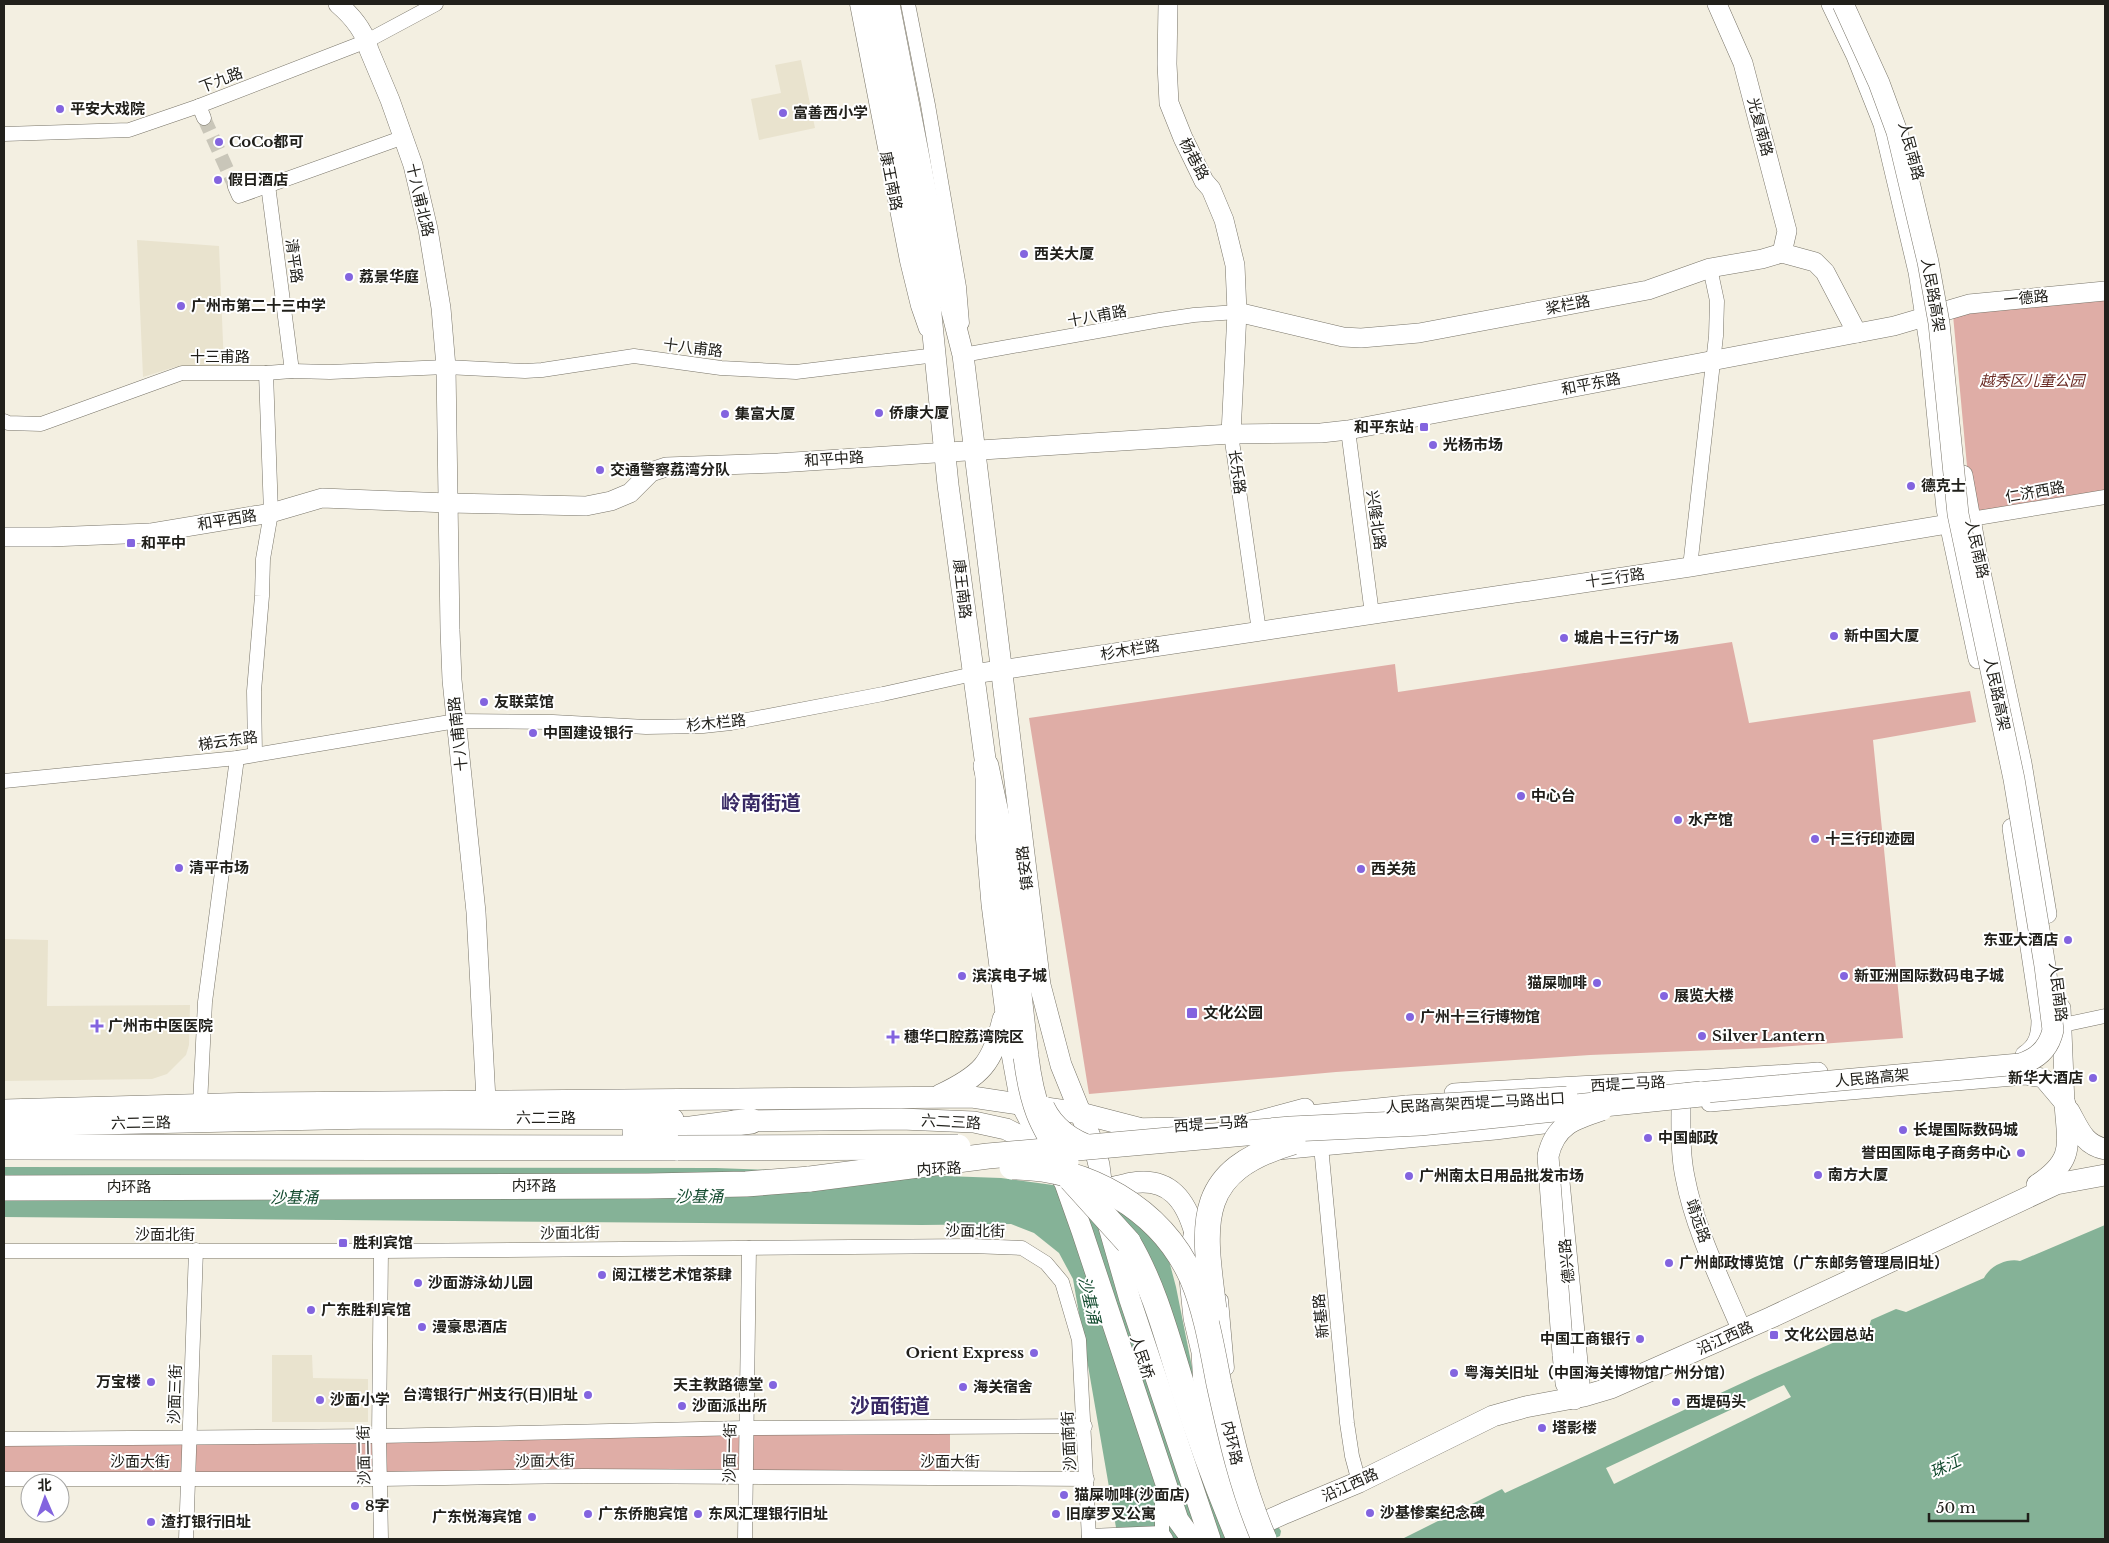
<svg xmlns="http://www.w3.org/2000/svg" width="2109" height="1543" font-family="'Libre Baskerville','Noto Sans SC',serif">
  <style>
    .built { fill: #e9e3ce }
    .green { fill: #dfada6 }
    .water { fill: #85b297 }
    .pier { fill: #f3efe1 }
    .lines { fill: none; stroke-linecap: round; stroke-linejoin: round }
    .street-tunnel { stroke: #c9c6b9; stroke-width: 14; stroke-dasharray: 14 7; stroke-linecap: butt }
    .street-casing { stroke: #787468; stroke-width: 15 }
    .secondary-casing { stroke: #787468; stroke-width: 20 }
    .primary-casing { stroke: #787468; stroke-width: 22 }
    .highway-casing { stroke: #787468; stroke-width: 26 }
    .street { stroke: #fff; stroke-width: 14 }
    .secondary { stroke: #fff; stroke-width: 19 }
    .primary { stroke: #fff; stroke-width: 21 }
    .highway { stroke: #fff; stroke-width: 25 }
    .primary-bridge-casing { stroke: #787468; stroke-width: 22; stroke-linecap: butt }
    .highway-bridge-casing { stroke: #787468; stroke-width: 26; stroke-linecap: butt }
    .primary-bridge { stroke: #fff; stroke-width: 21 }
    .highway-bridge { stroke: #fff; stroke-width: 25 }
    .poi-dot { fill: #8364df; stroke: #fff; stroke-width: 2 }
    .labels { text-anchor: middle; stroke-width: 4; stroke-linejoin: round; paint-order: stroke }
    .street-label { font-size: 15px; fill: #21201b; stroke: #fff }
    .poi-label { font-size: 15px; font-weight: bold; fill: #21201b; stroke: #fff; text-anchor: start }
    .park-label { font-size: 15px; font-style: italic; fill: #6b2c25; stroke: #fff }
    .water-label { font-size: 16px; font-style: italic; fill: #124a2e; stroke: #fff }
    .district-label { font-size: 20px; font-weight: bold; fill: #372863; stroke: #fff }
  </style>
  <rect width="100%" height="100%" fill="#f3efe1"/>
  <g class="built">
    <polygon points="801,60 815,128 759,140 751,99 781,93 775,65"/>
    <polygon points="137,240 219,246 224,366 175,367 143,377"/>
    <polygon points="4,939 48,940 47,1006 190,1005 189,1045 186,1055 167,1074 152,1079 4,1081"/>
    <polygon points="272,1355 312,1355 313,1378 368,1379 368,1422 272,1422"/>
  </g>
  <g class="green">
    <polygon points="2105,297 2105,491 1976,513 1967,466 1953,315"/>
    <polygon points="1732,642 1749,723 1970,691 1976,722 1873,740 1903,1038 1765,1048 1590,1055 1336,1072 1089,1094 1029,718 1395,664 1398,692"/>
    <polygon points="741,1432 741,1471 385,1475 384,1441"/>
    <polygon points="752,1432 950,1432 950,1472 753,1472"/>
    <polygon points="374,1440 376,1476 196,1474 196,1441"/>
    <polygon points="183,1441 183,1474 4,1474 4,1443"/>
  </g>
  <g class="water">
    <polygon points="4,1167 716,1168 1001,1178 1134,1196 1158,1219 1176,1287 1202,1417 1279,1528 1281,1531 1280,1536 1273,1539 1118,1539 1073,1279 1059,1253 1034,1233 1011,1224 922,1225 4,1217"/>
    <path d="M2105,1225V1539H1402L1502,1489L1505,1493L1755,1377L1869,1327L1871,1320L1896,1309L1906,1312L1984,1278C1990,1266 2007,1258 2020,1261Z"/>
  </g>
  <polygon class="pier" points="1784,1385 1791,1397 1614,1484 1606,1468"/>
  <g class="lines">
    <polyline class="street-tunnel" points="204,118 235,187"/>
    <defs>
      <g id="street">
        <polyline points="857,4 907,261 918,306 926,329"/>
        <polyline points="908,4 928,105 959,287 962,323"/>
        <polyline points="199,106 204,118"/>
        <polyline points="4,134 129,130 199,106 367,41 436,4"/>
        <polyline points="268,185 292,371"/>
        <polyline points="235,187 239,196 404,137"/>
        <polyline points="963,347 963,355 1160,320 1194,315 1237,312"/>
        <polyline points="4,421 8,423 41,424 182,373 266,373 292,371 330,372 446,367 525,371 542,370 634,356 721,368 796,372 936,355 934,349"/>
        <polyline points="1348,430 1372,614"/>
        <polyline points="1231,434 1259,631"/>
        <polyline points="1971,519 2105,497"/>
        <polyline points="1690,567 1716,336 1717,301 1710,268"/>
        <polyline points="255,754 254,691 262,596 263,559 271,513 266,373"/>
        <polyline points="4,781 237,758 456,721 553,722 646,727 703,726 731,723 883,694 973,674"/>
        <polyline points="2063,1025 2105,1016"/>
        <polyline points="200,1105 205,1002 237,758"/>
        <polyline points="1321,1146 1347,1423 1352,1456 1359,1482"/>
        <polyline points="4,1251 381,1251 971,1246 1022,1248 1046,1263 1062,1282 1079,1340 1089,1539"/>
        <polyline points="1221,1300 1227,1368"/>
        <polyline points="4,1439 379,1436 746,1428 1085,1426"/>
        <polyline points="4,1479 380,1479 583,1476 1087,1479"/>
        <polyline points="1162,1489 1162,1533 1166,1539"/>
        <polyline points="1089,1536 1162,1533"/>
        <polyline points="186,1539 196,1250"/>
        <polyline points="381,1539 379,1436 381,1251"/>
        <polyline points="745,1539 749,1248"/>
      </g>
      <g id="secondary">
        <path d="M338,4C352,16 365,31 369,50L390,100L413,165L428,229L441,308L446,367L450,630L452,680L476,912L486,1100"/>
        <polyline points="1168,4 1167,64 1169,103 1183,138 1204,181 1211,189 1224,220 1235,265 1237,312 1231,434"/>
        <polyline points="1717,4 1743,63 1787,231 1782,253"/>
        <polyline points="1831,4 1856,56 1883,124 1918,272 1930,350 1946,509 1978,659"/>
        <polyline points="1237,312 1343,337 1361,338 1419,333 1648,290 1710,268 1762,259 1782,253 1815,262 1825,272 1857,333"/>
        <polyline points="1963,475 1978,558 2022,763 2047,914"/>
        <polyline points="4,537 50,537 150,533 271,513 322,498 448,503 586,506 611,501 630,493 651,472 666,467 778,463 1231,434 1321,433 1348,430 1894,326 1969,304 2105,291"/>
        <polyline points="973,674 1690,567 1960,522"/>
        <path d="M2012,828L2041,1020C2041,1035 2038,1047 2025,1055"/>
        <polyline points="2061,1008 2065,1104"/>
        <path d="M1454,1093C1575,1085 1697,1081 1818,1072"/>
        <polyline points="1710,1102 2025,1075 2043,1078 2065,1104"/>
        <path d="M1681,1104C1681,1128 1680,1153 1685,1177C1695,1230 1721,1281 1742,1331"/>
        <polyline points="1237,1124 1249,1123 1305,1108"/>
        <polyline points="1124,1128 1187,1127"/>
        <polyline points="1278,1150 1495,1130 1576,1120"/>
        <polyline points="1560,1182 1580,1382 1574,1399"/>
        <polyline points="1197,1219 1188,1257 1189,1279 1193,1318 1201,1352 1204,1404 1230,1483 1245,1504"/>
      </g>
      <g id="primary">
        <polyline points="874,4 930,304 948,485 986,766 986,833 992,904 1009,1037 1021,1103 1039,1138"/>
        <polyline points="889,4 939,260 963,355 1040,985 1061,1065 1095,1149 1099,1165 1105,1213 1130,1300 1210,1539"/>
        <path d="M940,1095C982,1075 992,1064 1003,1019"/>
        <polyline points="4,1110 258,1103 972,1097 1080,1113 1138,1128"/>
        <path d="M2069,1111C2079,1129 2084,1145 2105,1149"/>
        <polyline points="1290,1118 1407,1106"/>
        <polyline points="734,1121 901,1119 974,1122 1006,1129 1020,1136 1043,1156"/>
        <polyline points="4,1126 372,1118 673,1119"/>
        <polyline points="1058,1171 1065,1183 1082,1231 1178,1520 1189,1535 1201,1539"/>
        <path d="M2037,1185C2075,1160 2068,1145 2065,1104"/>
        <path d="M1102,1190C1112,1188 1122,1185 1132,1183C1170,1177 1186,1201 1195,1233"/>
        <polyline points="1563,1354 1566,1383 1574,1399"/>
        <polyline points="1243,1532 1285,1513 1359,1482 1493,1416 1525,1407 1584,1396 1611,1388 1772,1317 2056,1184 2105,1175"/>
      </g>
      <g id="highway">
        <polyline points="986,766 1002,841 1026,1057"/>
        <polyline points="635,1132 691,1129 751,1121"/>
        <polyline points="4,1147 678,1148"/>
        <polyline points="4,1188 648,1186 746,1184 810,1179"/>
        <path d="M1128,1242C1154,1286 1167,1337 1182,1385C1199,1437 1218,1489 1239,1539"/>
      </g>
    </defs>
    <use href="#street" class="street-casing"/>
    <use href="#secondary" class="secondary-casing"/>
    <use href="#primary" class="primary-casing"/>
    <use href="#highway" class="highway-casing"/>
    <use href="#street" class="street"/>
    <use href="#secondary" class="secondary"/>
    <use href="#primary" class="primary"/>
    <use href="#highway" class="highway"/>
    <defs>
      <g id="primary-bridge">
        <path d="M1685,1094L2020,1064C2038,1059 2049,1048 2053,1030L2045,966L2014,779L1958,514L1939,323L1928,262L1897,132L1879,83L1843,4"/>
        <polyline points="1407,1106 1567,1097"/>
        <path d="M1044,1107C1054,1128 1073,1141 1095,1148"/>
        <path d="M1563,1354L1548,1156C1555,1125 1574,1119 1602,1110"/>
      </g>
      <g id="highway-bridge">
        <path d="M1026,1057C1032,1104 1040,1123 1066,1162"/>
        <polyline points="678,1148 958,1147"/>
        <path d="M1012,1167C1086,1167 1161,1208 1192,1278C1206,1311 1212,1348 1219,1384C1231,1438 1242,1488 1264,1539"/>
        <polyline points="810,1179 988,1156 1291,1129 1420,1123 1701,1094"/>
        <polyline points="1071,1179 1128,1242"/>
        <path d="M1214,1309C1203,1223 1193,1171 1293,1142"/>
      </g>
    </defs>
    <use href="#primary-bridge" class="primary-bridge-casing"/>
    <use href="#highway-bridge" class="highway-bridge-casing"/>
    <use href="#primary-bridge" class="primary-bridge"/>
    <use href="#highway-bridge" class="highway-bridge"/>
  </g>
  <g class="poi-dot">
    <circle cx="60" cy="109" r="5"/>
    <circle cx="783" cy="113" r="5"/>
    <circle cx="219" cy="142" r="5"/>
    <circle cx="218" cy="180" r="5"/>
    <circle cx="1024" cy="254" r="5"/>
    <circle cx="349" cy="277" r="5"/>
    <circle cx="181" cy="306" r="5"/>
    <circle cx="879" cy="413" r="5"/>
    <circle cx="725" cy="414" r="5"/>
    <rect x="1419" y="422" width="10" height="10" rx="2.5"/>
    <circle cx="1433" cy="445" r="5"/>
    <circle cx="600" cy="470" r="5"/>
    <circle cx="1911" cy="486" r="5"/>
    <rect x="126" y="538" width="10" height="10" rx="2.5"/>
    <circle cx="1834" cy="636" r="5"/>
    <circle cx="1564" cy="638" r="5"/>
    <circle cx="484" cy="702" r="5"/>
    <circle cx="533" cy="733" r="5"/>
    <circle cx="1521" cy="796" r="5"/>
    <circle cx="1678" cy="820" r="5"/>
    <circle cx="1815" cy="839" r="5"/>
    <circle cx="179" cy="868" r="5"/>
    <circle cx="1361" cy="869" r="5"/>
    <circle cx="2068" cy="940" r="5"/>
    <circle cx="962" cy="976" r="5"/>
    <circle cx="1844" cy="976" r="5"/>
    <circle cx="1597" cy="983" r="5"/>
    <circle cx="1664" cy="996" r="5"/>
    <rect x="1186" y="1007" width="12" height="12" rx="2.5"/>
    <circle cx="1410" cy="1017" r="5"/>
    <path d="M94.5 1018.5h5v5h5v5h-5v5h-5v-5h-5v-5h5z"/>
    <circle cx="1702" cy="1036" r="5"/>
    <path d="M890.5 1029.5h5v5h5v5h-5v5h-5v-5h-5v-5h5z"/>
    <circle cx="2093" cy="1078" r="5"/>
    <circle cx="1903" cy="1130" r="5"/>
    <circle cx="1648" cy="1138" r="5"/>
    <circle cx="2021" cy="1153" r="5"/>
    <circle cx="1818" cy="1175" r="5"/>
    <circle cx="1409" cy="1176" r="5"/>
    <rect x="338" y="1238" width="10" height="10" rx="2.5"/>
    <circle cx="1669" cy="1263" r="5"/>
    <circle cx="602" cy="1275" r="5"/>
    <circle cx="418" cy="1283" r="5"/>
    <circle cx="311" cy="1310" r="5"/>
    <circle cx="422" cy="1327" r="5"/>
    <rect x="1769" y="1330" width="10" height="10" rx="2.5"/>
    <circle cx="1640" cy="1339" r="5"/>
    <circle cx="1034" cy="1353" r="5"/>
    <circle cx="1454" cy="1373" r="5"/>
    <circle cx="151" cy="1382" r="5"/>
    <circle cx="773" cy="1385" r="5"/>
    <circle cx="963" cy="1387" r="5"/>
    <circle cx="588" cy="1395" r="5"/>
    <circle cx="320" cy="1400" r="5"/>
    <circle cx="1676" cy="1402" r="5"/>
    <circle cx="682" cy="1406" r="5"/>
    <circle cx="1542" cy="1428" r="5"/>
    <circle cx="1064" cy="1495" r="5"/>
    <circle cx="355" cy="1506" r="5"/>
    <circle cx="1370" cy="1513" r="5"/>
    <circle cx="588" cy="1514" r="5"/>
    <circle cx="698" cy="1514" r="5"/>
    <circle cx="1056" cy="1514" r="5"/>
    <circle cx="532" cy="1517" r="5"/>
    <circle cx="151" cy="1522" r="5"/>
  </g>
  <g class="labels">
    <g class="street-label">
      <text transform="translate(221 80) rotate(-21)" y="5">下九路</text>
      <text transform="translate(1760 127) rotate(75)" y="5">光复南路</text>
      <text transform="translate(1911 151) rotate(75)" y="5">人民南路</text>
      <text transform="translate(1194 159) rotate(62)" y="5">杨巷路</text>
      <text transform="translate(891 181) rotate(79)" y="5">康王南路</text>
      <text transform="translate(420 200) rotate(77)" y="5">十八甫北路</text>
      <text transform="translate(294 261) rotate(82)" y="5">清平路</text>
      <text transform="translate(1933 295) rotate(80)" y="5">人民路高架</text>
      <text transform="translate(2026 298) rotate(-5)" y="5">一德路</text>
      <text transform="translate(1568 305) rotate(-11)" y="5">桨栏路</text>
      <text transform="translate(1097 316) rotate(-10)" y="5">十八甫路</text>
      <text transform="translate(693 348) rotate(7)" y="5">十八甫路</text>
      <text x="220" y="362">十三甫路</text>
      <text transform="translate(1591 384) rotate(-11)" y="5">和平东路</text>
      <text transform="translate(834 459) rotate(-4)" y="5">和平中路</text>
      <text transform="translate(1237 472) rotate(82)" y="5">长乐路</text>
      <text transform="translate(2035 492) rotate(-10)" y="5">仁济西路</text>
      <text transform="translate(227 520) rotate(-9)" y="5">和平西路</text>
      <text transform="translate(1376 520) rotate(82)" y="5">兴隆北路</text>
      <text transform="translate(1977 549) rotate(78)" y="5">人民南路</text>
      <text transform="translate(1615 578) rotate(-8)" y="5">十三行路</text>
      <text transform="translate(962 589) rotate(83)" y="5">康王南路</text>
      <text transform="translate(1130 650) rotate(-9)" y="5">杉木栏路</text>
      <text transform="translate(1997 694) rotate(78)" y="5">人民路高架</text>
      <text transform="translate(716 723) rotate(-6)" y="5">杉木栏路</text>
      <text transform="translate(458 734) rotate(-96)" y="5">十八甫南路</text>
      <text transform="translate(228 741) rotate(-8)" y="5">梯云东路</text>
      <text transform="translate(1025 868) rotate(-97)" y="5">镇安路</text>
      <text transform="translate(2058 992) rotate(83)" y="5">人民南路</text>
      <text transform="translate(1872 1078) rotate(-5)" y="5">人民路高架</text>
      <text transform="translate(1628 1084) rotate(-3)" y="5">西堤二马路</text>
      <text transform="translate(1475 1103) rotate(-3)" y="5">人民路高架西堤二马路出口</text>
      <text x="546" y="1123">六二三路</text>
      <text transform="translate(951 1122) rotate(3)" y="5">六二三路</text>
      <text transform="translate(141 1123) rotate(-1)" y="5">六二三路</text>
      <text transform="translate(1211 1124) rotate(-4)" y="5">西堤二马路</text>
      <text transform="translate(939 1169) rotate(-3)" y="5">内环路</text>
      <text x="534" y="1191">内环路</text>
      <text x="129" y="1192">内环路</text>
      <text transform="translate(1698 1221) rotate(71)" y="5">靖远路</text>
      <text transform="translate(975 1231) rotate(1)" y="5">沙面北街</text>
      <text transform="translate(570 1233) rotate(-1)" y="5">沙面北街</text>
      <text x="165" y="1240">沙面北街</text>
      <text transform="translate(1567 1261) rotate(-95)" y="5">德兴路</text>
      <text transform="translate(1321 1316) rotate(-96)" y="5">新基路</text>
      <text transform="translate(1725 1338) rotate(-24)" y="5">沿江西路</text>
      <text transform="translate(1142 1357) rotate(72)" y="5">人民桥</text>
      <text transform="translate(175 1394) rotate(-88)" y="5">沙面三街</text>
      <text transform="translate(1069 1441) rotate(-93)" y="5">沙面南街</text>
      <text transform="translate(1232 1443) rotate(77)" y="5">内环路</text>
      <text transform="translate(730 1453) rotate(-89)" y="5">沙面一街</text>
      <text transform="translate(364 1455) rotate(-91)" y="5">沙面二街</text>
      <text transform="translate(545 1461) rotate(-1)" y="5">沙面大街</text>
      <text x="140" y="1467">沙面大街</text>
      <text x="950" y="1467">沙面大街</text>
      <text transform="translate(1350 1485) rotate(-24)" y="5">沿江西路</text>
    </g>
    <g class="poi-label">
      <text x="70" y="114">平安大戏院</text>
      <text x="793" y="118">富善西小学</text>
      <text x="229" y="147">CoCo都可</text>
      <text x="228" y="185">假日酒店</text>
      <text x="1034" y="259">西关大厦</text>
      <text x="359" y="282">荔景华庭</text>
      <text x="191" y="311">广州市第二十三中学</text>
      <text x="889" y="418">侨康大厦</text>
      <text x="735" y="419">集富大厦</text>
      <text x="1414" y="432" text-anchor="end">和平东站</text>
      <text x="1443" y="450">光杨市场</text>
      <text x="610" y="475">交通警察荔湾分队</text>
      <text x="1921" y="491">德克士</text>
      <text x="141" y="548">和平中</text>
      <text x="1844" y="641">新中国大厦</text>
      <text x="1574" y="643">城启十三行广场</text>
      <text x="494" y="707">友联菜馆</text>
      <text x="543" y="738">中国建设银行</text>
      <text x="1531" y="801">中心台</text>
      <text x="1688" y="825">水产馆</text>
      <text x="1825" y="844">十三行印迹园</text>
      <text x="189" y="873">清平市场</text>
      <text x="1371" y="874">西关苑</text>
      <text x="2058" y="945" text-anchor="end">东亚大酒店</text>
      <text x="972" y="981">滨滨电子城</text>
      <text x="1854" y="981">新亚洲国际数码电子城</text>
      <text x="1587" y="988" text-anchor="end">猫屎咖啡</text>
      <text x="1674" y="1001">展览大楼</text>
      <text x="1203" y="1018">文化公园</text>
      <text x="1420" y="1022">广州十三行博物馆</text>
      <text x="108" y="1031">广州市中医医院</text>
      <text x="1712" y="1041">Silver Lantern</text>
      <text x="904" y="1042">穗华口腔荔湾院区</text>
      <text x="2083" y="1083" text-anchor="end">新华大酒店</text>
      <text x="1913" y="1135">长堤国际数码城</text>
      <text x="1658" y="1143">中国邮政</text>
      <text x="2011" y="1158" text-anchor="end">誉田国际电子商务中心</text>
      <text x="1828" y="1180">南方大厦</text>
      <text x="1419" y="1181">广州南太日用品批发市场</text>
      <text x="353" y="1248">胜利宾馆</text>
      <text x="1679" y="1268">广州邮政博览馆（广东邮务管理局旧址）</text>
      <text x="612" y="1280">阅江楼艺术馆茶肆</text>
      <text x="428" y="1288">沙面游泳幼儿园</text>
      <text x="321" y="1315">广东胜利宾馆</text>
      <text x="432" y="1332">漫豪思酒店</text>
      <text x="1784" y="1340">文化公园总站</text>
      <text x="1630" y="1344" text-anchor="end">中国工商银行</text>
      <text x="1024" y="1358" text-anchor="end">Orient Express</text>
      <text x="1464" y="1378">粤海关旧址（中国海关博物馆广州分馆）</text>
      <text x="141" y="1387" text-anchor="end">万宝楼</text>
      <text x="763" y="1390" text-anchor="end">天主教路德堂</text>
      <text x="973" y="1392">海关宿舍</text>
      <text x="578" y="1400" text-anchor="end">台湾银行广州支行(日)旧址</text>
      <text x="330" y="1405">沙面小学</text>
      <text x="1686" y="1407">西堤码头</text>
      <text x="692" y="1411">沙面派出所</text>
      <text x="1552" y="1433">塔影楼</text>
      <text x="1074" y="1500">猫屎咖啡(沙面店)</text>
      <text x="365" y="1511">8字</text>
      <text x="1380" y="1518">沙基惨案纪念碑</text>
      <text x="598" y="1519">广东侨胞宾馆</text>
      <text x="708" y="1519">东风汇理银行旧址</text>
      <text x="1066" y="1519">旧摩罗叉公寓</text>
      <text x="522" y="1522" text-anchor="end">广东悦海宾馆</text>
      <text x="161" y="1527">渣打银行旧址</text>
    </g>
    <g class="park-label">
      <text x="2032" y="386">越秀区儿童公园</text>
    </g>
    <g class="water-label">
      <text x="699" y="1202">沙基涌</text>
      <text x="294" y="1203">沙基涌</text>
      <text transform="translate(1090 1300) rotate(77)" y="6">沙基涌</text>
      <text transform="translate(1945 1466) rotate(-25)" y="6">珠江</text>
    </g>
    <g class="district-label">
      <text x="761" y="810">岭南街道</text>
      <text x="890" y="1413">沙面街道</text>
    </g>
  </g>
  <rect width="2109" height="1543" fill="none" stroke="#21201b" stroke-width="10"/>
  <g transform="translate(45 1498) rotate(358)"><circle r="24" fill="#ffffff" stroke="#a6a6a4"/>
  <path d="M0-4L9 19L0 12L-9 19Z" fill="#8364df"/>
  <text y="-8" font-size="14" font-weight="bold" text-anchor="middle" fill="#21201b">北</text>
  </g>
  <path d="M1929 1513v8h99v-8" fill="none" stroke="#21201b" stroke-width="2.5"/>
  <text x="1936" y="1513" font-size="15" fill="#21201b" stroke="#ffffff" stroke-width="4" paint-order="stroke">50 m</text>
</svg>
